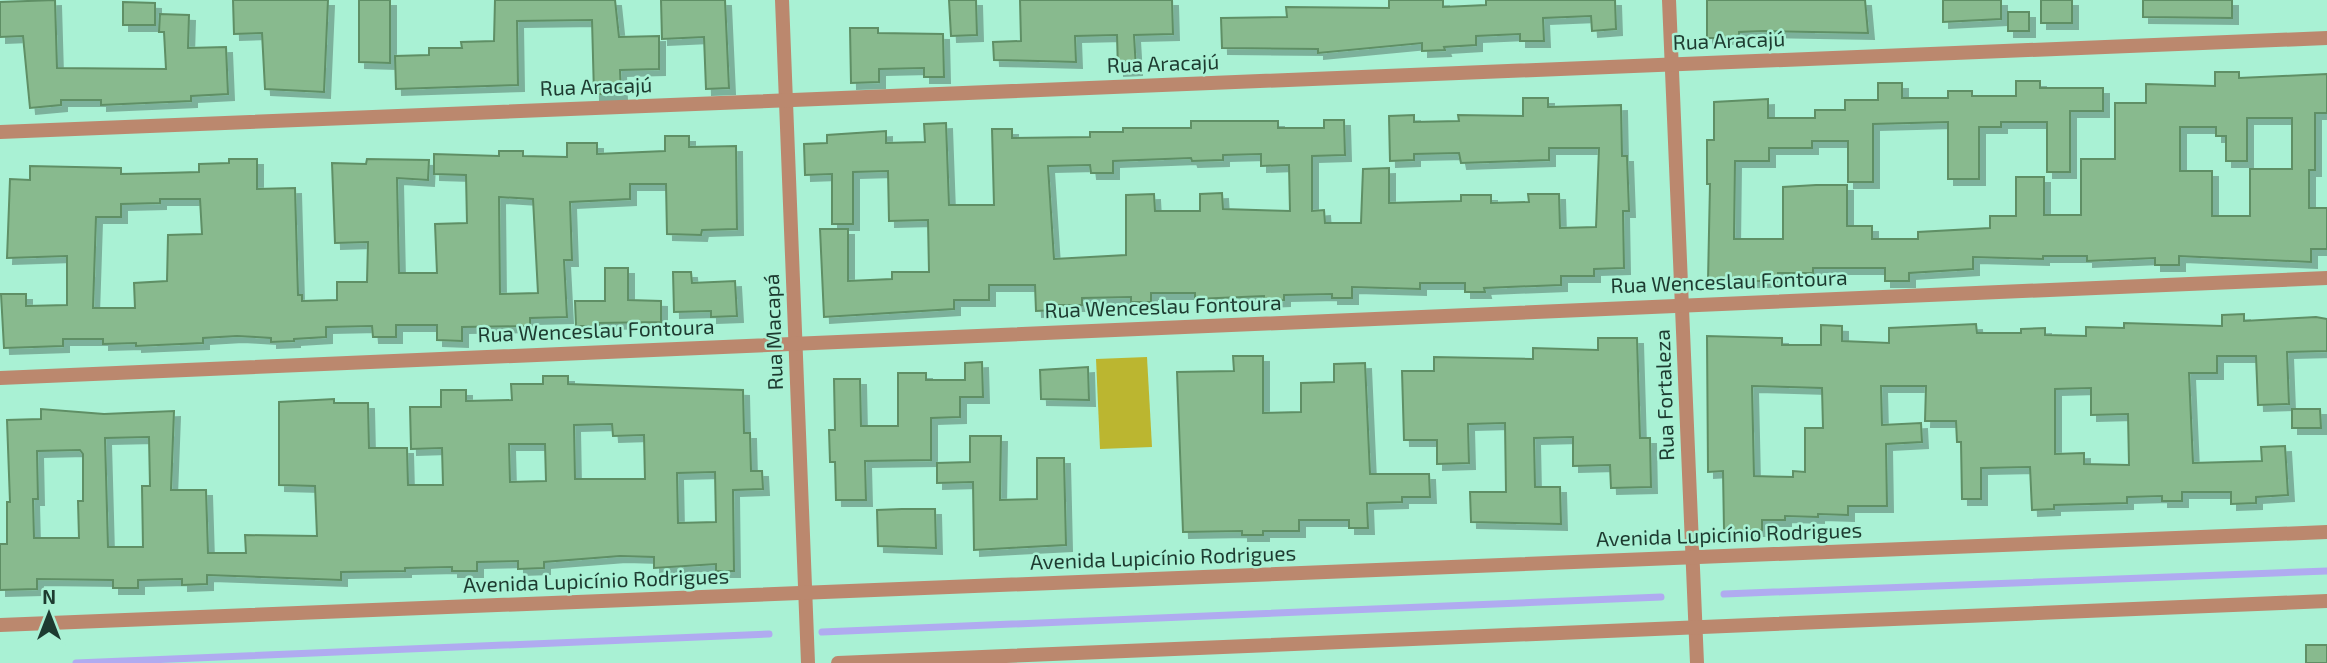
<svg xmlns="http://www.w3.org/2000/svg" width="2327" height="663" font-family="'Exo 2',sans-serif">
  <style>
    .green { fill: #bbb630 }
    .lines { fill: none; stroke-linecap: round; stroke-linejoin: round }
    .stream { stroke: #b0abf0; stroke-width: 7 }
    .building { fill: #88ba8e; stroke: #5f8f65; stroke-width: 2; fill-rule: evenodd; filter: url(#shadow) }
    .minor { stroke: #bb886e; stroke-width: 14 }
    .tertiary { stroke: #bb886e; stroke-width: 14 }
    .labels { text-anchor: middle; stroke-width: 5; stroke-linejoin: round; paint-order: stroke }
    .street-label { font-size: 21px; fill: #1d3b30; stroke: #a9f1d4 }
  </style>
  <defs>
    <filter id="shadow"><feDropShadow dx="6" dy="6" stdDeviation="0" flood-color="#0004"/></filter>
  </defs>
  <rect width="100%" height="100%" fill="#a9f1d4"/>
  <polygon class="green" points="1147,357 1152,447 1100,449 1096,359"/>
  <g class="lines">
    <g class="stream">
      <polyline points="1724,594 2327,571"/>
      <polyline points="822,632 1661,597"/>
      <polyline points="76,663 769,634"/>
    </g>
  </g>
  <g class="building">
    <polygon points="55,0 57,68 166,69 164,32 159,32 160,14 189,15 188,48 226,47 228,94 191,96 191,101 123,104 101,105 101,100 61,100 61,105 30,108 23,36 0,37 0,2"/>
    <polygon points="233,0 328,0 324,92 265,89 262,33 234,34"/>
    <polygon points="359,0 390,0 390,63 359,62"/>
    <polygon points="495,0 615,0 619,37 659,36 659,69 620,70 621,94 594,94 592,20 517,21 518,85 396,89 395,56 429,55 429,48 462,48 461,42 494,41"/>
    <polygon points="661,0 725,0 729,88 706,89 704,37 662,39"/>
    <polygon points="949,0 976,0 977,35 951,36"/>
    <polygon points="1020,0 1172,0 1173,34 1134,35 1136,69 1118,70 1117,35 1075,36 1076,62 994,60 993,42 1021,41"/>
    <polygon points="1389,0 1443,0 1443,7 1486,5 1486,0 1615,0 1616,29 1592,31 1591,16 1543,18 1544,41 1520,41 1520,34 1476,36 1476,45 1444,47 1445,50 1422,51 1422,43 1318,53 1318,49 1222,48 1221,18 1287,17 1286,7 1389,8"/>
    <polygon points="1707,0 1865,0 1868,33 1764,31 1739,32 1739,38 1707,38"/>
    <polygon points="1943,0 2001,0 2001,19 1943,22"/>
    <rect x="2041" y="0" width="31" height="23"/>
    <polygon points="2143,0 2232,0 2232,18 2143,17"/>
    <polygon points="123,2 155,3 155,25 123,25"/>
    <rect x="2008" y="12" width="21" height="19"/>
    <polygon points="850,28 878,28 878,33 943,34 944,77 924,77 924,68 879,69 879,82 851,83"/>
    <path d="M2215,72H2239V78L2327,74V113H2315V170H2309V208H2327V249H2311V262L2179,256V265H2155V258L2087,261V256H2043V259L1973,257V269L1909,273V281H1885V268H1813V273H1778V281H1708L1710,184H1707V140H1714V102L1768,99V118H1815V110H1845V100H1878V83H1902V98H1948V91H1972V96H2016V81H2040V88H2103V111H2070V172H2047V122H2001V127H1979V179H1948V122L1873,124V182H1848V141H1812V148H1769V161H1735L1734,239H1783V187L1816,185H1847V226H1872V239H1918V232L1990,228V216H2016V177H2044V215H2081V159H2115V103H2146V84L2215,86ZM2247,118H2292V169H2250V216H2212V171H2180V127H2216V136H2226V161H2247Z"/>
    <path d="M1523,98H1548V107L1621,105L1622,156H1627L1629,211H1623L1624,268L1594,269V276H1561V285L1484,288L1485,292H1465V283H1420V289L1352,287V298H1332V294L1284,295V300L1264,301V296L1195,299V293H1151V302H1131V297L1082,298V305H1058V310L1036,311L1035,285H989V300H954V309L824,317L820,229H848V281L892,279V272H929L928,220L889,221L888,171L853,172V224H832V174L805,175L804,144L827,143V135L886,131V143L925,142L924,124L946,123L949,205H994L992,129H1012V138L1090,137V132H1123V128H1191V121H1278V128H1324V120H1344L1345,155L1312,156V211L1324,210L1325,223H1361L1363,169L1389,168V203L1461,201V195H1491V203L1529,202L1528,194H1559L1560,228L1596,227L1599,148H1549V160L1461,163L1459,153L1414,154V160L1390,161L1389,116L1414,115V122L1459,121L1458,115L1523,116ZM1261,154V166L1289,165L1290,211L1223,209L1222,193L1200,194V211H1155L1154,194L1126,195V255L1054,259L1048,166L1090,165L1091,173H1113V161L1191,158L1192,161L1223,160V155Z"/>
    <path d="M665,136H689V147L736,146L737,229L702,230L701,235L667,234L666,184H630V199L570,202L572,260H564L567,317L530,318V326L462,327V341L437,340V325H396V337H373L372,326L326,327V337L294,339V341L271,342V338L237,336L203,338V343L136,346V343L103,344V339H63V346L4,348L1,294H26V306L67,305V256L7,258L10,179L30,180V166L121,168V174L164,173L199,172V164L229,163V159H257V189L295,188L298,295H302V301L337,300V282H367L368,242L335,243L332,163L366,164L367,159L429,160L428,180L397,178L399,273H437L435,224L467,223L466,175L434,174V154L499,156V151H523V156L567,157V143H597V154L665,151ZM499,197L533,199L538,293L500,294ZM160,199H200L202,234L168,235L167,281L134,283L135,308H93L96,217H121V204L160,203Z"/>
    <polygon points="605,268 628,268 628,300 661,301 661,322 599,323 599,326 576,326 575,301 605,301"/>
    <polygon points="673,272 691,272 692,283 735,281 737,316 711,317 711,311 674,312"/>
    <path d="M2244,314V321L2316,317L2327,319V351L2287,352L2289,404L2258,405L2256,356H2217V373H2189L2193,463L2262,461L2261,447L2285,446L2288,495L2256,497V503L2231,504V492H2182V501H2162V496L2127,497V503L2054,505V509L2032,510L2030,467L1981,468V499H1962L1961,442H1957L1956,421H1925L1926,386H1881L1882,425L1921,423L1922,442L1886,444L1887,506H1848V515L1818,514V517L1785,516V520H1762V530H1724L1723,471L1708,472L1707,336L1782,338V345H1821V325L1842,326V341L1889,343V328L1976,324L1977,333H2021V329L2045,328V335L2086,336V327L2124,328V323L2222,326V315ZM1752,386L1822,388L1823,428H1805V472L1793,471V477L1754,476ZM2091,388V415L2128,414L2129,465L2084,464V453L2055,454V389Z"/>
    <polygon points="1598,338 1637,338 1640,438 1650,438 1651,487 1611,488 1610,465 1573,466 1573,437 1534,438 1535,487 1560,487 1561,524 1471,522 1470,492 1506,492 1505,423 1468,424 1469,463 1437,464 1437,440 1404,440 1402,371 1434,371 1434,357 1533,359 1533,348 1598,350"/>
    <polygon points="1233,356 1263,356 1263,413 1301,412 1301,383 1334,382 1334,364 1365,363 1370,474 1429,474 1430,497 1402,497 1402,502 1367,503 1368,528 1349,528 1349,520 1299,520 1299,531 1263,531 1263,535 1242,535 1242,531 1183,532 1177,372 1234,371"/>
    <polygon points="982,362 983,397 960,397 960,417 931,418 931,460 865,461 866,500 836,500 835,462 830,462 829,430 835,430 834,379 860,379 861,426 898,426 898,373 926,373 926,380 965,380 965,363"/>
    <polygon points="1088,367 1089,400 1041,399 1040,370"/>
    <path d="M543,376H568V384L743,390L744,433H750L751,471H762L763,489L733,490L734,571H716V564L654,568V557L620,556L544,562V568L518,569V561L477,562V571H452V567L405,568V571L341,572V580L207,575V584L182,585V579L138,580V588H113V580L37,579V589L0,590V544H7V502H10L7,420L41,419V409L104,414L174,411L171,490H206L208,553H246L245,535L317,536L315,486L279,485V402L334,399V403H368L369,448H407L408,485H443L442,448L411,449L410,407H441V390H466V401L512,400L511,384H543ZM612,424L613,436L644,435L645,479H575L574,425ZM149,437L150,486H142L143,547H108L105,438ZM509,444H545L546,481L510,482ZM80,450L83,454V501H78L79,538H34L33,499H38L37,451ZM715,472L716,522L678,523L677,473Z"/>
    <polygon points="2292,409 2320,409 2321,428 2292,428"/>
    <polygon points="970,436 1001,436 1000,500 1037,499 1037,458 1064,458 1066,545 974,550 973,482 937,483 937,463 970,462"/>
    <polygon points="902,509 935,509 936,548 878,546 877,510"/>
    <rect x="2306" y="645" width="21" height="18"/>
  </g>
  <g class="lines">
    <g class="minor">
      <polyline points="782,0 808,663"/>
      <polyline points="1669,0 1697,663"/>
      <polyline points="0,132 2327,38"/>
      <polyline points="0,378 2327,278"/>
    </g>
    <g class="tertiary">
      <polyline points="0,625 2327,532"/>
      <polyline points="838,663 2327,601"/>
    </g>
  </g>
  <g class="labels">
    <g class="street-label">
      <text transform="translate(1729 41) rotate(-2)" y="7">Rua Aracajú</text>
      <text transform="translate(1163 64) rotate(-2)" y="7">Rua Aracajú</text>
      <text transform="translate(596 87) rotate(-2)" y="7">Rua Aracajú</text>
      <text transform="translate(1729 282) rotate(-2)" y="7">Rua Wenceslau Fontoura</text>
      <text transform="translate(1163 307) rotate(-2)" y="7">Rua Wenceslau Fontoura</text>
      <text transform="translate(596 331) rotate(-2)" y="7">Rua Wenceslau Fontoura</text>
      <text transform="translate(774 332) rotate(-92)" y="7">Rua Macapá</text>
      <text transform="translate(1665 395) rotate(-92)" y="7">Rua Fortaleza</text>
      <text transform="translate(1729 535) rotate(-2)" y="7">Avenida Lupicínio Rodrigues</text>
      <text transform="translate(1163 558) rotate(-2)" y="7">Avenida Lupicínio Rodrigues</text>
      <text transform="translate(596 581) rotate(-2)" y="7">Avenida Lupicínio Rodrigues</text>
    </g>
  </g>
  <g transform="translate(49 614)" stroke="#a9f1d4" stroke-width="5" paint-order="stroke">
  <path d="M0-5L12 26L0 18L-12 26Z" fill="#1d3b30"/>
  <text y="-10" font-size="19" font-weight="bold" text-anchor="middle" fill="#1d3b30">N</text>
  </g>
</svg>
